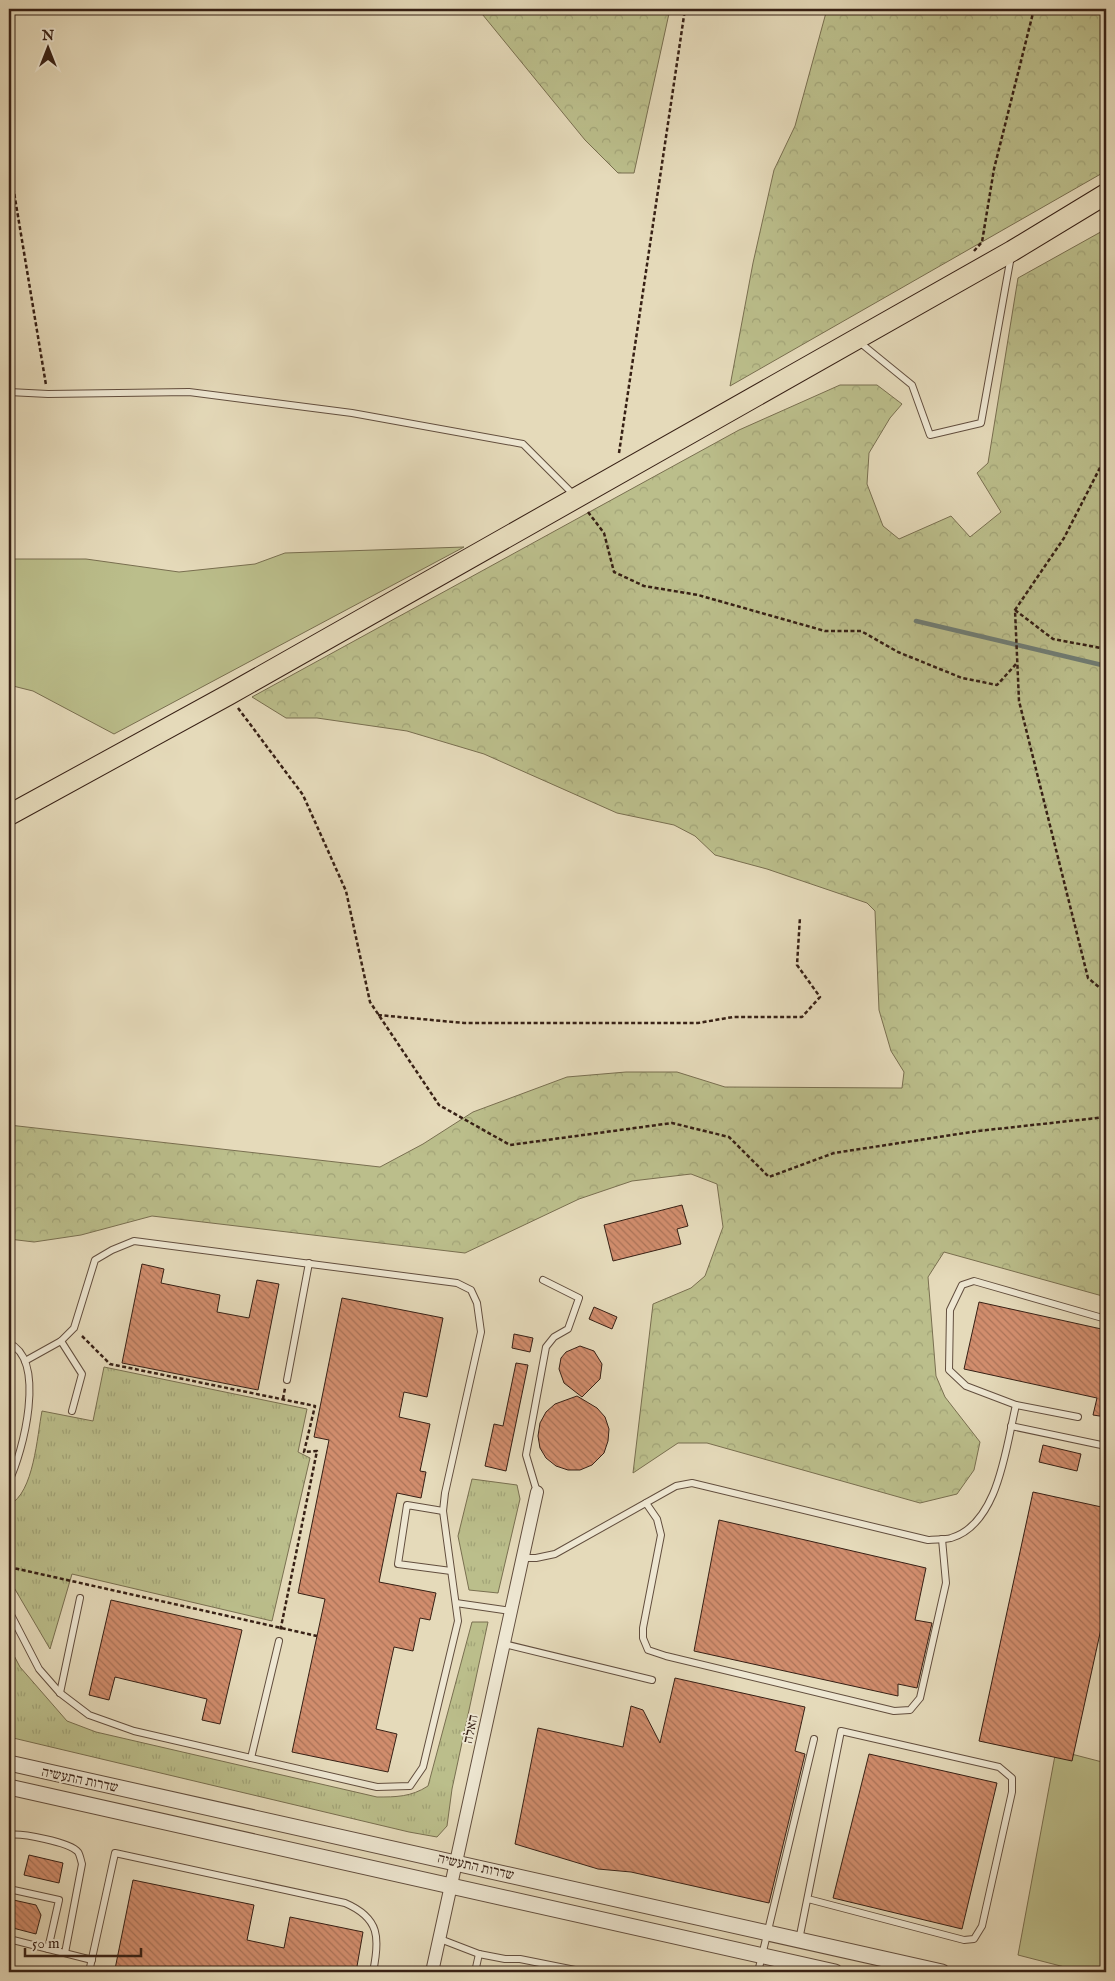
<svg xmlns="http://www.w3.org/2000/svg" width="1115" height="1981" font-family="'IM FELL English','Frank Ruhl Libre',serif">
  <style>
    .grass { fill: #bbbe8b; stroke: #796f50 }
    .forest { fill: url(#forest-crowns); stroke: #796f50 }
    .park { fill: url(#park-tufts); stroke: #796f50 }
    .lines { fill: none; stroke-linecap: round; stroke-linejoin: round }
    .stream { stroke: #707c73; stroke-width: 4.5 }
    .building { fill: url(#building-back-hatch); stroke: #372015 }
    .service-casing { stroke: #624e3e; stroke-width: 8 }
    .minor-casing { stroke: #624e3e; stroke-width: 14 }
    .tertiary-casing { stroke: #624e3e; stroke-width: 17 }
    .primary-casing { stroke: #372015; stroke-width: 22 }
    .path { stroke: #372015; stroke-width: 2.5; stroke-dasharray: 4 2.5; stroke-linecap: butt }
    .service { stroke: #eee7d2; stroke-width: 6 }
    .minor { stroke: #eee7d2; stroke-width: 12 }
    .tertiary { stroke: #eee7d2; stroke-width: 15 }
    .primary { stroke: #e5daba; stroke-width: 20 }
    .labels { text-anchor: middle; stroke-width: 4; stroke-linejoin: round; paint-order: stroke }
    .street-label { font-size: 14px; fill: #372015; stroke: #eee7d2 }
  </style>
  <defs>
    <pattern id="forest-crowns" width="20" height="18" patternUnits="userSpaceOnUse" patternTransform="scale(1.25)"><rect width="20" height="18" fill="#bbbe8b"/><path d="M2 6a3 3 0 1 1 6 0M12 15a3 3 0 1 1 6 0" fill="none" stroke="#a1a377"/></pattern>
    <pattern id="park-tufts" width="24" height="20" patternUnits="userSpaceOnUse" patternTransform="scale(1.25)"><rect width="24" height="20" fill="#bbbe8b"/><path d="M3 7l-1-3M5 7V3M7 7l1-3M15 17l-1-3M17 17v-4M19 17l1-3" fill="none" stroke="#a1a377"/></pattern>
    <pattern id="building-back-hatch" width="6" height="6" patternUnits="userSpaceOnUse" patternTransform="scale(1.25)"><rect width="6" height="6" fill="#d18d6d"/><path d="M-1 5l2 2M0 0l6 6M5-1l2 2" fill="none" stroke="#aa7358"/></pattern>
  </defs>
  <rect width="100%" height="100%" fill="#e5daba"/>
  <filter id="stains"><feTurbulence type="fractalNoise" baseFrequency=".004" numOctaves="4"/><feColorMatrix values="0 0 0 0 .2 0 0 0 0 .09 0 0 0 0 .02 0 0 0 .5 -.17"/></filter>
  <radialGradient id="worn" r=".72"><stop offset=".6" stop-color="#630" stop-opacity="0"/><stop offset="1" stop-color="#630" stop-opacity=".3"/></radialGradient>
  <g class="grass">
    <polygon points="464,547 114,734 33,691 9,685 9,559 86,559 179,572 255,564 285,553"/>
    <polygon points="1056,1750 1106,1763 1106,1972 1084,1972 1018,1955"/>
  </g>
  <g class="forest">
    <polygon points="478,9 670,9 634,173 618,173 585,140"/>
    <polygon points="827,9 1106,9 1106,171 730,386 753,263 774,170 795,126"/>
    <polygon points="1106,229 1106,1297 944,1252 928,1277 936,1376 945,1397 980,1442 974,1470 957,1494 920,1503 707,1443 678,1443 633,1473 653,1304 691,1288 705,1276 723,1227 717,1184 691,1174 632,1181 579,1199 465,1253 152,1216 81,1235 34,1242 9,1239 9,1125 380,1167 423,1144 473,1112 567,1077 626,1072 677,1072 725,1087 902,1088 904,1072 891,1051 879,1010 875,911 867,903 767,869 715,855 695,836 674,825 617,813 484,754 407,731 317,718 286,718 252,697 739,430 840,385 877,385 902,404 890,418 869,453 867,484 883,526 899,539 951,516 970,537 1001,512 977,473 988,463 1018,278"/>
  </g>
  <g class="park">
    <polygon points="9,1366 11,1370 9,1437"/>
    <path d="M104,1367L307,1409L298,1452L310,1458L272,1621L72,1574L50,1649L9,1579V1505C34,1493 37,1436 42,1411L93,1421Z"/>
    <polygon points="472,1479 517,1485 520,1499 498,1593 469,1590 458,1536"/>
    <path d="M472,1622H488L452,1789L447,1826L437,1837L409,1832L9,1737V1646L20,1667L67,1721L96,1732L377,1797C396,1797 411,1797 428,1786Z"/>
  </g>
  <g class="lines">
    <polyline class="stream" points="916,621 1106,666"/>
  </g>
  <g class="building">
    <polygon points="682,1205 688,1226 677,1229 681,1244 613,1261 604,1225"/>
    <polygon points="142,1264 164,1269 161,1283 220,1295 217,1312 249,1318 257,1280 279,1284 258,1390 122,1363"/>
    <polygon points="342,1298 443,1318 427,1397 404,1392 399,1417 430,1424 420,1471 426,1472 421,1498 397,1493 379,1582 436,1593 430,1620 420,1618 413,1651 394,1647 376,1729 397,1734 388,1772 292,1752 325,1599 298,1593 329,1440 314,1437"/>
    <polygon points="979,1302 1106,1330 1106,1417 1093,1415 1097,1398 964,1369"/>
    <polygon points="594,1307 617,1317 612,1329 589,1319"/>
    <polygon points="514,1334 533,1338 530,1352 512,1348"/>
    <polygon points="580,1346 594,1351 602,1364 600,1379 582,1397 564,1383 559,1369 561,1358 566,1352"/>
    <polygon points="516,1363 528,1365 506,1471 485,1466 494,1424 503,1426"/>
    <polygon points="577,1396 597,1408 605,1417 609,1429 608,1441 604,1453 592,1465 580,1470 568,1470 556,1466 546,1458 540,1448 538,1436 540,1423 546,1412 555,1404"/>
    <polygon points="1043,1445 1081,1454 1077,1471 1039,1462"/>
    <polygon points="1033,1492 1106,1508 1106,1606 1072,1761 979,1741"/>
    <polygon points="719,1520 926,1568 915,1620 932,1623 917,1688 898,1684 898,1696 694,1651"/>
    <polygon points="111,1600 242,1630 220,1724 202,1720 207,1699 115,1677 109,1700 89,1695"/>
    <polygon points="675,1678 805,1707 795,1751 805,1754 769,1903 631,1872 598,1869 515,1844 538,1728 623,1747 631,1706 643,1710 660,1743"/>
    <polygon points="869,1754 997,1783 962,1929 833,1898"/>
    <polygon points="29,1855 63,1863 59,1883 24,1875"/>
    <polygon points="133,1880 254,1905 247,1940 284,1948 290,1917 363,1932 356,1972 133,1972 115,1969"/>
    <polygon points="9,1899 36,1905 41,1915 36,1934 9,1927"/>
  </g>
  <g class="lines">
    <defs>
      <g id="service">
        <polyline points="858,341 912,385 930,435 981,423 1011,256"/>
        <polyline points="9,392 48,394 189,392 352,413 523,444 575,496"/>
        <polyline points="61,1341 82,1374 72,1411"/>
        <path d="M9,1343C47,1361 23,1452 9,1481"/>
        <polyline points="287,1380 309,1263"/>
        <polyline points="1016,1405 966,1386 949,1370 950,1310 962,1285 974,1281 1106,1319"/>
        <polyline points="1011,1426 1106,1446"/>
        <polyline points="537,1492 526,1455 546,1347 554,1337 568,1329 579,1298 543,1280"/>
        <polyline points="646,1503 657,1519 661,1535 643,1628 643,1638 648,1650 666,1656 894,1711 910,1710 920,1698 946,1583 942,1539"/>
        <polyline points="443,1511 407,1505 398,1564 451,1571"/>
        <path d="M522,1558H536L555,1554L676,1486L692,1483L928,1540C935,1539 945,1540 951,1538C999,1524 1006,1446 1016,1405L1078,1417"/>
        <polyline points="456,1603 511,1611"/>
        <polyline points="9,1611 39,1669 60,1693 89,1715 134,1731 377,1787 410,1786 423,1767 458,1621 443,1511 445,1493 481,1332 477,1303 471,1290 457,1283 134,1241 112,1250 95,1260 74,1328 61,1341 25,1361"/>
        <polyline points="504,1644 652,1680"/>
        <polyline points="60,1693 80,1598"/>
        <polyline points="251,1758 279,1641"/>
        <path d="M9,1835C21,1833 70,1842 78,1852C80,1855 81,1861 82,1864L65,1953"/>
        <polyline points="9,1889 59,1900 48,1949"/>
        <polyline points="9,1939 92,1960"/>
        <polyline points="440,1939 479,1954 505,1959 520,1959 585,1972"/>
        <polyline points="799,1940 841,1731 999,1767 1012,1778 1012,1792 982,1926 974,1939 964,1940 808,1899"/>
        <path d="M89,1972L115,1853L345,1903C380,1918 380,1938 373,1972"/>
        <polyline points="475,1972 479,1954"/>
        <polyline points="758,1972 814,1739"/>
      </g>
      <polyline id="minor" points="432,1972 537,1492"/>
      <g id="tertiary">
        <polyline points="9,1763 942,1972"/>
        <polyline points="9,1787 835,1972"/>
      </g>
      <polyline id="primary" points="9,815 228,695 1012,251 1106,194"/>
    </defs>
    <use href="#service" class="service-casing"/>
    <use href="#minor" class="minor-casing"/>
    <use href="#tertiary" class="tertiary-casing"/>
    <use href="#primary" class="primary-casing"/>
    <g class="path">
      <polyline points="9,162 46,385"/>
      <polyline points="974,251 982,242 994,169 1034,9"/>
      <polyline points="619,453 685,9"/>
      <polyline points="1106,456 1064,538 1015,610 1019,701 1088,978 1106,993"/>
      <polyline points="588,512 604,533 614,572 644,586 698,595 825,631 861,631 898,652 962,678 997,685 1017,663"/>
      <polyline points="1015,610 1053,639 1106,649"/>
      <polyline points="238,708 303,795 346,891 370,1002 439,1105 510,1145 672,1123 729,1137 769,1177 834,1153 978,1131 1106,1117"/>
      <polyline points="378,1015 464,1023 698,1023 733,1017 802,1017 820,997 797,965 800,917"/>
      <polyline points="82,1336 110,1364 315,1406 304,1452 317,1451 280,1632"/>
      <polyline points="283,1399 285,1388"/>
      <polyline points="9,1567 317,1636"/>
    </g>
    <use href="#service" class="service"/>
    <use href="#minor" class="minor"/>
    <use href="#tertiary" class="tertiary"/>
    <use href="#primary" class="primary"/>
  </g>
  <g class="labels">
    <g class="street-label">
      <text transform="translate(470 1729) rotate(-78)" y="5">האלה</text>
      <text transform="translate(80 1779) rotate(12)" y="5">שדרות התעשיה</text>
      <text transform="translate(476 1866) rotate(13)" y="5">שדרות התעשיה</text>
    </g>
  </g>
  <rect width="1115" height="1981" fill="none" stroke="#e5daba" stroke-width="30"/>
  <rect x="10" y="10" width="1095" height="1961" fill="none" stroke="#372015" stroke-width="2.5"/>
  <rect x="15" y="15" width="1085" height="1951" fill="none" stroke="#372015"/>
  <g transform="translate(48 48)" stroke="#eee7d2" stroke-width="4" paint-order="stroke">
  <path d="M0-4L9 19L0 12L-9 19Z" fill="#372015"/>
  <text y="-8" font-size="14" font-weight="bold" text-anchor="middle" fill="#372015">N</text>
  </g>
  <path d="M25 1948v8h116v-8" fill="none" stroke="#372015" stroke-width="2.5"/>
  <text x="32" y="1948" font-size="15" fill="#372015" stroke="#eee7d2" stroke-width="4" paint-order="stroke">50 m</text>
  <rect width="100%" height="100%" filter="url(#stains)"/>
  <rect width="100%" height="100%" fill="url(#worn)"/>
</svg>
